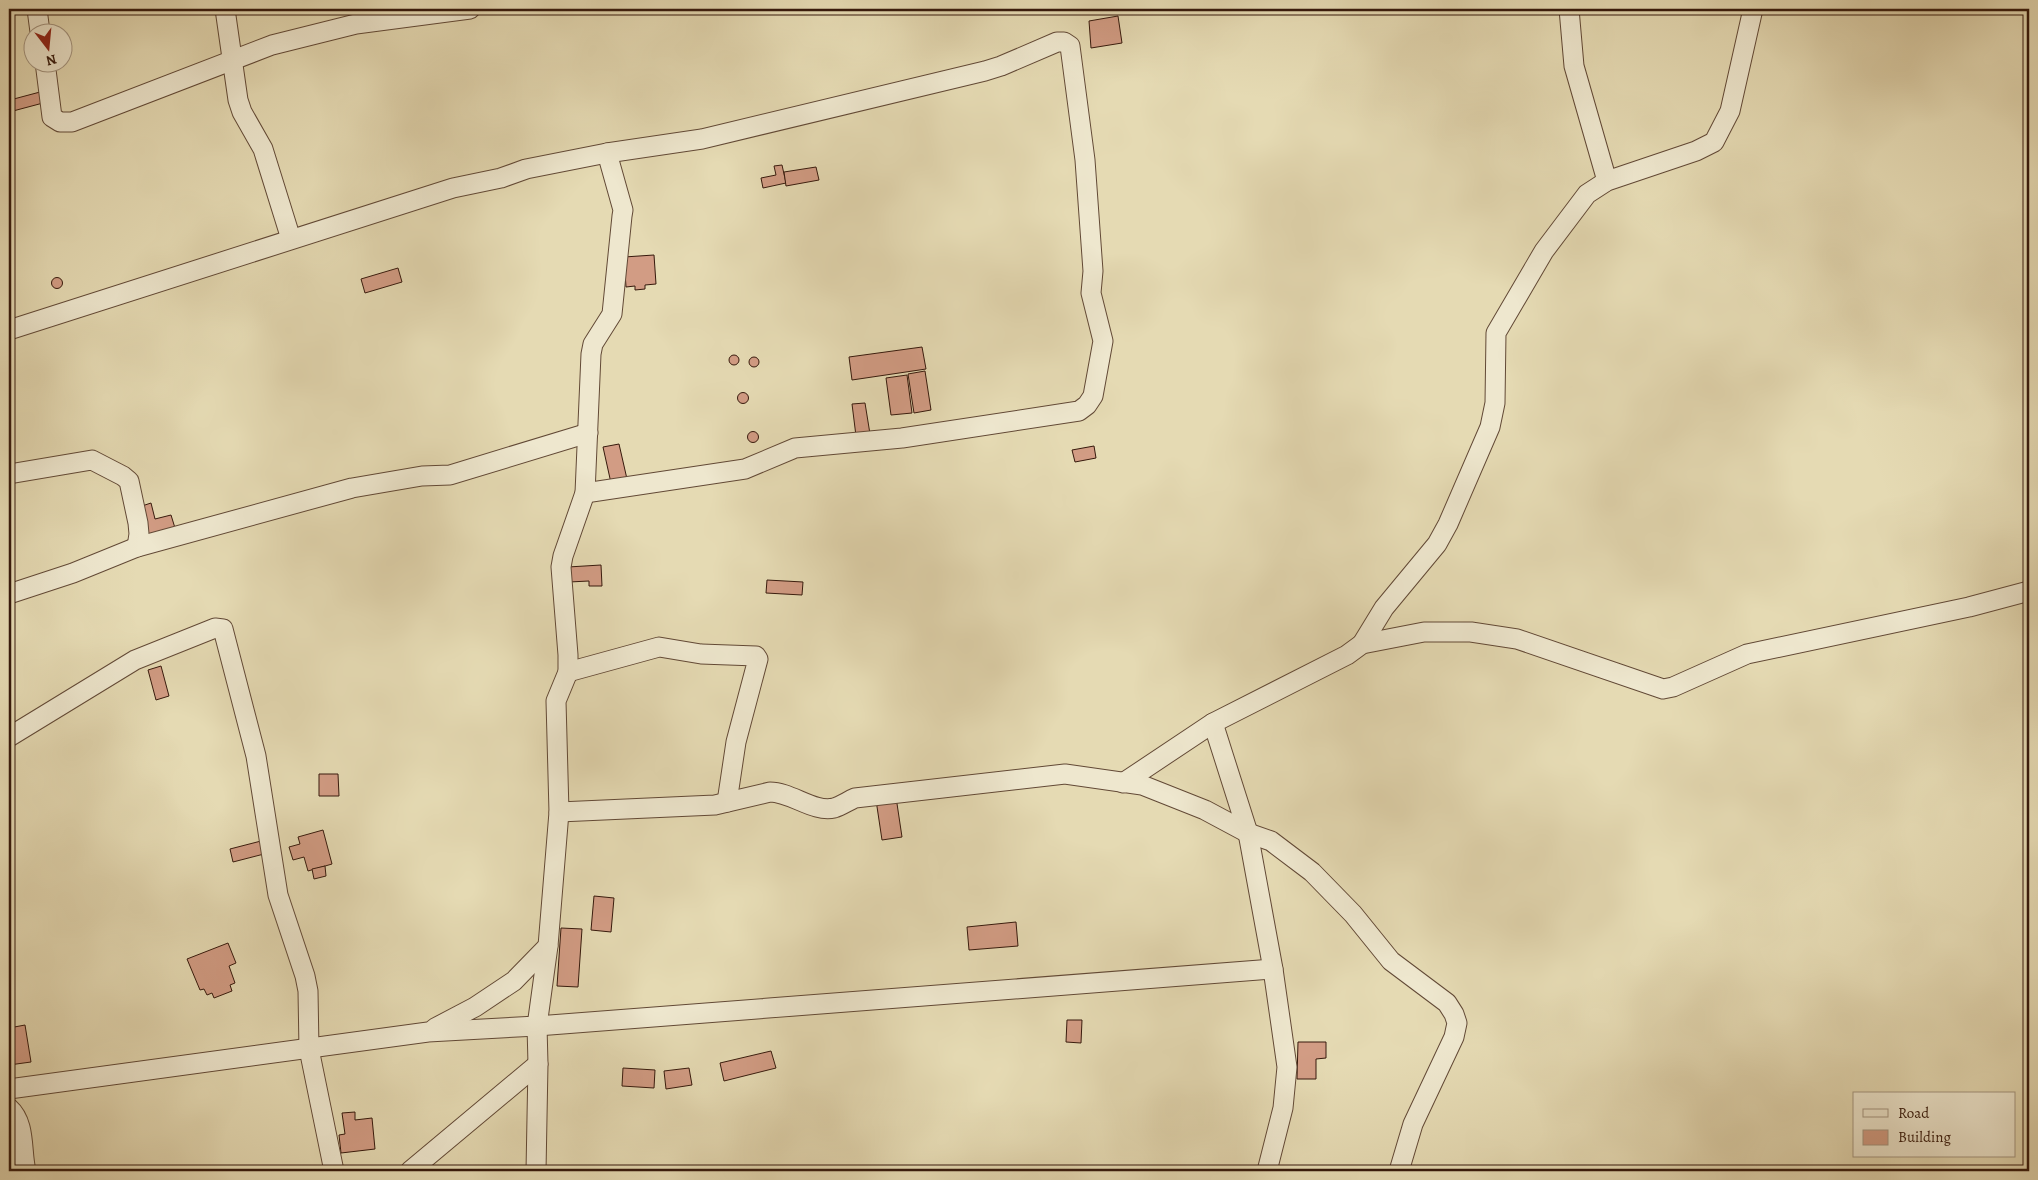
<svg xmlns="http://www.w3.org/2000/svg" width="2038" height="1180" font-family="Alegreya,serif">
  <style>
    .building { fill: #d29c84; stroke: #36190c }
    .lines { fill: none; stroke-linecap: round; stroke-linejoin: round }
    .street-casing { stroke: #624936; stroke-width: 21 }
    .street { stroke: #eee7ce; stroke-width: 19 }
  </style>
  <rect width="100%" height="100%" fill="#e5dab3"/>
  <filter id="stains"><feTurbulence type="fractalNoise" baseFrequency=".004" numOctaves="4"/><feColorMatrix values="0 0 0 0 .2 0 0 0 0 .09 0 0 0 0 .02 0 0 0 .5 -.17"/></filter>
  <radialGradient id="worn" r=".72"><stop offset=".6" stop-color="#630" stop-opacity="0"/><stop offset="1" stop-color="#630" stop-opacity=".3"/></radialGradient>
  <g class="building">
    <polygon points="1118,16 1122,43 1091,48 1089,21"/>
    <polygon points="40,92 43,103 13,111 10,100"/>
    <polygon points="782,165 786,183 763,188 761,178 776,175 774,166"/>
    <polygon points="816,167 819,180 786,186 784,172"/>
    <polygon points="654,255 656,284 645,285 645,289 635,290 635,286 626,287 624,257"/>
    <polygon points="398,268 402,282 365,293 361,279"/>
    <circle cx="57" cy="283" r="5.5"/>
    <polygon points="922,347 926,369 852,380 849,357"/>
    <circle cx="734" cy="360" r="5"/>
    <circle cx="754" cy="362" r="5"/>
    <polygon points="925,371 931,410 914,413 908,374"/>
    <polygon points="907,375 912,413 891,415 886,378"/>
    <circle cx="743" cy="398" r="5.5"/>
    <polygon points="865,403 870,434 856,436 852,404"/>
    <circle cx="753" cy="437" r="5.5"/>
    <polygon points="619,444 627,479 611,483 603,447"/>
    <polygon points="1094,446 1096,458 1075,462 1072,450"/>
    <polygon points="151,503 155,519 171,515 175,528 147,536 139,507"/>
    <polygon points="601,565 602,586 589,586 589,581 569,582 568,567"/>
    <polygon points="767,580 803,582 802,595 766,593"/>
    <polygon points="161,666 169,696 156,700 148,670"/>
    <polygon points="319,774 338,774 339,796 319,796"/>
    <polygon points="896,797 902,837 882,840 876,800"/>
    <polygon points="323,830 332,864 308,871 304,857 293,860 289,847 300,844 298,837"/>
    <polygon points="261,841 264,854 233,862 230,849"/>
    <polygon points="325,866 326,876 314,879 312,869"/>
    <polygon points="594,896 614,898 611,932 591,930"/>
    <polygon points="1016,922 1018,946 969,950 967,927"/>
    <polygon points="561,928 582,929 578,987 557,986"/>
    <polygon points="228,943 236,963 229,966 235,983 230,985 232,991 214,998 212,993 207,995 204,989 200,990 187,959"/>
    <polygon points="1067,1020 1082,1020 1081,1043 1066,1042"/>
    <polygon points="25,1025 31,1062 9,1065 9,1028"/>
    <polygon points="1298,1042 1326,1042 1326,1058 1316,1059 1316,1079 1297,1079"/>
    <polygon points="771,1051 776,1068 724,1081 720,1063"/>
    <polygon points="623,1068 655,1070 654,1088 622,1086"/>
    <polygon points="689,1068 692,1085 666,1089 664,1071"/>
    <polygon points="355,1112 355,1120 372,1118 375,1149 341,1153 339,1135 345,1134 342,1113"/>
  </g>
  <g class="lines">
    <defs>
      <g id="street">
        <polyline points="37,9 40,32"/>
        <polyline points="225,9 238,100 242,112 263,149 291,239"/>
        <polyline points="1569,9 1574,66 1607,181"/>
        <polyline points="45,62 52,117 60,122 72,122 272,45 356,24 470,9"/>
        <polyline points="9,330 453,188 501,178 526,169 607,153 702,139 985,71 1001,66 1057,42 1064,42 1070,46 1085,160 1093,271 1091,293 1103,341 1093,396 1087,405 1079,411 902,438 795,448 745,469 585,493"/>
        <polyline points="9,474 92,460 123,476 129,481 138,523 139,534 137,547"/>
        <polyline points="9,594 73,573 137,547 352,488 422,476 450,475 588,433"/>
        <polyline points="1362,644 1384,608 1437,544 1448,524 1490,427 1495,403 1496,333 1544,251 1587,194 1607,181 1696,151 1714,142 1730,111 1753,9"/>
        <polyline points="568,672 659,647 701,654 756,656 758,659 736,742 727,802"/>
        <polyline points="1213,723 1248,833 1273,969 1287,1067 1283,1108 1267,1171"/>
        <polyline points="9,737 135,660 215,628 223,629 256,756 278,895 305,976 308,991 309,1049 334,1171"/>
        <polyline points="1123,783 1213,723 1347,655 1362,644 1424,632 1471,632 1517,639 1663,689 1673,687 1747,654 1969,607 2029,591"/>
        <path d="M559,812L715,805L770,792C791,792 814,813 834,808C841,806 848,801 855,798L1065,774L1142,785L1205,810L1248,833L1271,841L1312,872L1353,914L1391,961L1447,1003L1454,1014L1457,1023L1454,1037L1413,1124L1399,1171"/>
        <polyline points="435,1028 475,1007 514,981 548,946"/>
        <polyline points="9,1089 428,1032 537,1026 1273,969"/>
        <path d="M9,1108C26,1123 21,1151 26,1171"/>
        <polyline points="410,1171 538,1064"/>
        <polyline points="536,1171 538,1064 537,1026 548,946 559,812 556,701 568,672 568,655 561,567 563,556 585,493 591,354 593,344 612,314 622,216 623,210 607,153"/>
      </g>
    </defs>
    <use href="#street" class="street-casing"/>
    <use href="#street" class="street"/>
  </g>
  <rect width="2038" height="1180" fill="none" stroke="#e5dab3" stroke-width="30"/>
  <rect x="10" y="10" width="2018" height="1160" fill="none" stroke="#36190c" stroke-width="2.5"/>
  <rect x="15" y="15" width="2008" height="1150" fill="none" stroke="#36190c"/>
  <rect x="1853" y="1092" width="162" height="65" fill="#eee7ce" stroke="#a49580"/>
  <rect x="1863" y="1109" width="25" height="8" fill="#eee7ce" stroke="#a49580"/>
  <text x="1898" y="1118" font-size="15" fill="#36190c">Road</text>
  <rect x="1863" y="1130" width="25" height="15" fill="#d29c84" stroke="#a49580"/>
  <text x="1898" y="1142" font-size="15" fill="#36190c">Building</text>
  <g transform="translate(48 48) rotate(164)"><circle r="24" fill="#eee7ce" stroke="#a49580"/>
  <path d="M0-4L9 19L0 12L-9 19Z" fill="#8f2418"/>
  <text y="-8" font-size="14" font-weight="bold" text-anchor="middle" fill="#36190c">N</text>
  </g>
  <rect width="100%" height="100%" filter="url(#stains)"/>
  <rect width="100%" height="100%" fill="url(#worn)"/>
</svg>
